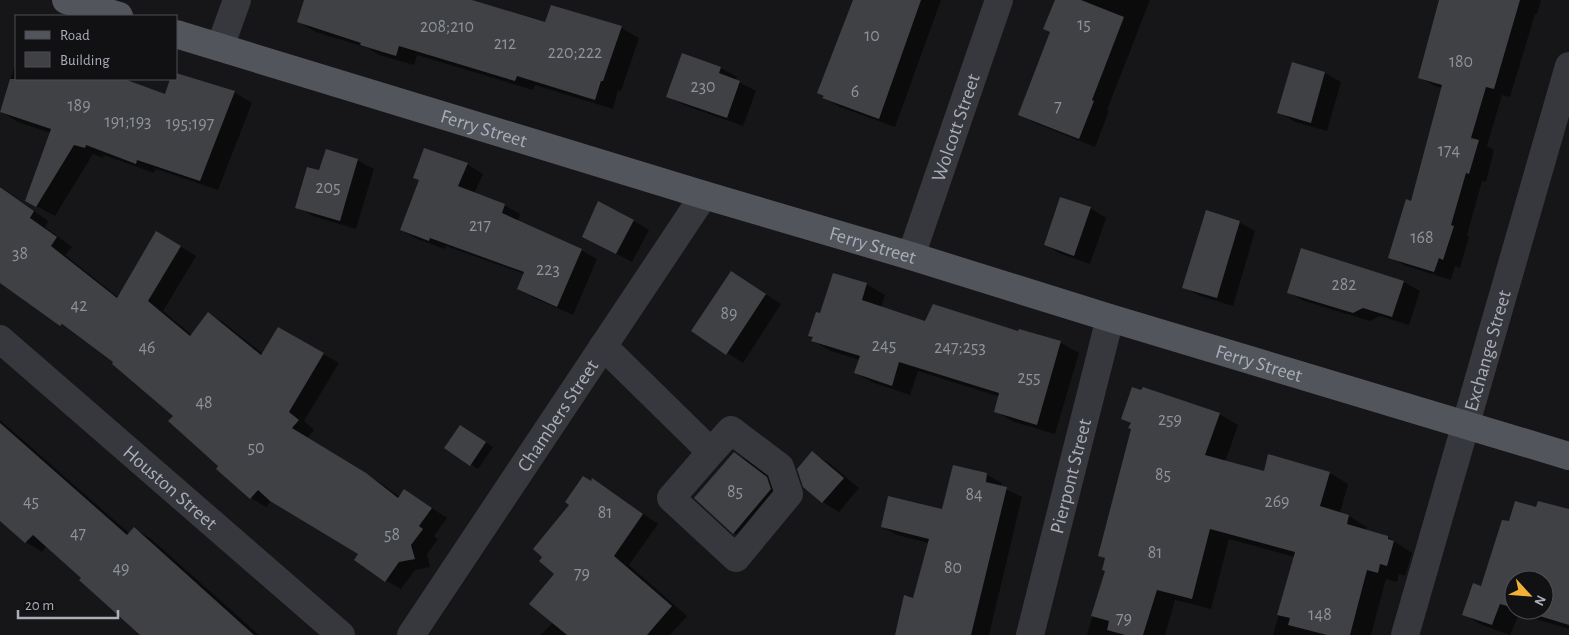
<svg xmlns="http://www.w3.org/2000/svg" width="1569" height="635" font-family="'Alegreya Sans',sans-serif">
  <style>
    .shadow { fill: #0007; fill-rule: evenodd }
    .building { fill: #404145 }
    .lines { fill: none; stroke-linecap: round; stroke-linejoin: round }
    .minor { stroke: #37383d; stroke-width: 28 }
    .major { stroke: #53555c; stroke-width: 28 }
    .labels { text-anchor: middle; stroke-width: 4; stroke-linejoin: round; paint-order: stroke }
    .number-label { font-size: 18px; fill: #8e929b }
    .street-label { font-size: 20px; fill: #a8adb8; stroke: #111113 }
  </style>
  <rect width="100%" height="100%" fill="#161618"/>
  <g class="shadow">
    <polygon points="305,0 467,0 546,24 621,28 639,38 621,91 618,90 613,109 535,85 533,90 417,55 414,65 379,55 368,48 316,32 299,22"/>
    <polygon points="854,0 941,0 895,127 840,107 824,98"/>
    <polygon points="1060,0 1150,0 1107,110 1109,111 1095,147 1035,123 1019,114 1051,32"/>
    <polygon points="1441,0 1541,0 1537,14 1535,14 1510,97 1502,95 1487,146 1494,150 1486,182 1482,181 1467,235 1469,237 1460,268 1455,266 1451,280 1406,266 1390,257 1412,202 1442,88 1435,86 1419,77"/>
    <polygon points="16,62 16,79 119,79 165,96 172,79 176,79 234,92 252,103 218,190 156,169 154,173 104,155 103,158 93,154 55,216 27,201 51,133 18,122 0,111"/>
    <polygon points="721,68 737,77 735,80 756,91 743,126 684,105 668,96"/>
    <polygon points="1325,73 1341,82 1327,131 1295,122 1279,112"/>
    <polygon points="357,160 374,169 356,229 313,216 297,207 320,172"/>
    <polygon points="467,164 483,174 474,194 504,205 520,214 518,221 581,250 597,259 573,315 534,298 518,289 525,274 446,246 445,249 417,239 401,230"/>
    <polygon points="0,186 48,221 45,227 72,247 65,255 118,297 157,232 196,256 163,311 192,335 209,314 224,323 263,354 278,328 339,363 304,421 314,430 307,438 382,484 400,497 405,490 447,518 434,536 438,539 427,554 430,567 415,570 401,589 385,580 360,554 272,500 266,507 251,498 218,469 220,466 175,415 115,362 0,281"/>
    <polygon points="1090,208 1106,218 1090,264 1061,254 1045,245"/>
    <polygon points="634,221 649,230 632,262 584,237"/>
    <polygon points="1239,222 1255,231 1233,306 1200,296 1184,287"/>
    <polygon points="747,282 781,304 743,363 693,331"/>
    <polygon points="1404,282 1420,291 1409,325 1380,316 1370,321 1304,301 1288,292"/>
    <polygon points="866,284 885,295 881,308 926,323 1019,332 1020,331 1061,343 1079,353 1055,434 1014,422 995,411 1000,397 918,371 910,395 874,383 855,373 860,360 831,351 813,341 814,338 810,336 821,314"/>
    <polygon points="1219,414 1238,425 1225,462 1265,473 1269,456 1330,473 1348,484 1340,513 1349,516 1367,527 1366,531 1388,537 1412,553 1405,576 1399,574 1397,582 1386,579 1371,635 1273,635 1295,557 1229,539 1211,609 1175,600 1165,635 1087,635 1106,571 1106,559 1099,555 1133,429 1131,424 1123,419"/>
    <polygon points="0,420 130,534 134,529 150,538 259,635 141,635 83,578 47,546 42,552 26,542 0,519"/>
    <polygon points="468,431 493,447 478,469 470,464"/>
    <polygon points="734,453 750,462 783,487 750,543 734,533 696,498"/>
    <polygon points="812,453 828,462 859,488 839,512 823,502 804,486"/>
    <polygon points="987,475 1002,483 1001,487 1022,497 989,635 903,635 929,543 897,535 882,527 943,511"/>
    <polygon points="593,480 658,524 629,565 687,616 670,635 541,635 553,622 555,573"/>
    <path d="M1537,509L1569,511V629L1519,614L1510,635L1482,625L1463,614L1482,587L1509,523ZM1514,580H1544V610H1514Z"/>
  </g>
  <g class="building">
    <polygon points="304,0 472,0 545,22 551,5 622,26 603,81 601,81 595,100 517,76 515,81 399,46 396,56 360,45 361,43 297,22"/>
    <polygon points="853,0 921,0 879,119 822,98 824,96 817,93"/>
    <polygon points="1055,0 1081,0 1124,17 1092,100 1094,101 1079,139 1018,115 1050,32 1043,29"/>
    <polygon points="1439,0 1520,0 1494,89 1486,87 1471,138 1479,140 1469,174 1466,173 1451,225 1454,226 1443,260 1439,258 1434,272 1388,258 1406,199 1411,201 1442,85 1418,78"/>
    <polygon points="682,53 721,67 719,73 740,81 727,118 666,97"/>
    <polygon points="1292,62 1325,72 1311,123 1277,113"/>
    <polygon points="176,73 235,91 200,181 137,160 136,164 86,145 85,148 74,145 36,207 25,201 51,129 0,112 10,79 124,79 165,94 170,79 176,79"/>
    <polygon points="424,148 468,163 458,186 505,204 502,213 582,249 557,307 517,289 524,272 430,238 429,241 400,230 419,180 413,178"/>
    <polygon points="326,149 358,159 340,221 295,208 307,167 319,170"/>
    <polygon points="0,187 34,211 30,218 57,237 51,246 117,298 156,231 181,246 148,301 190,336 208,312 261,355 278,327 324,353 289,412 299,420 292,428 366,473 398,498 404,489 432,508 419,526 423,529 411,545 415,559 399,562 385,582 354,560 358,554 270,501 258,490 250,499 216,469 218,466 168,421 173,416 112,364 113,362 62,324 60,326 0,283"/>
    <polygon points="1060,197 1091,207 1074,256 1044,245"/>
    <polygon points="598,201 634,220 616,254 582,237"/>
    <polygon points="1206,210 1240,221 1217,298 1182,288"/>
    <polygon points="1301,248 1404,281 1392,317 1363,308 1353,313 1287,293"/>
    <polygon points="731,271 766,294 726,355 691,331"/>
    <polygon points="833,273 867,283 862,300 925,321 933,304 1018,331 1019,329 1061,341 1037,425 994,412 999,393 899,362 892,386 854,373 860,356 811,341 813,337 808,336 816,312 820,313"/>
    <polygon points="1132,387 1141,390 1143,387 1220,413 1205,455 1264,471 1268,454 1330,472 1320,506 1349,515 1347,524 1388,536 1388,539 1394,541 1387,566 1380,564 1378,573 1367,570 1350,635 1327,635 1288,625 1290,618 1277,615 1295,552 1210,529 1192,599 1157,590 1143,635 1125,635 1107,630 1109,621 1091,616 1105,571 1102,570 1105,558 1098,556 1131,429 1128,428 1131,423 1121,419"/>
    <polygon points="0,423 127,535 134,527 254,635 140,635 79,580 81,578 33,535 25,543 0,521"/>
    <polygon points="460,425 486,442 470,466 444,448"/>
    <polygon points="812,451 844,478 822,503 803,487 797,469"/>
    <polygon points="734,452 767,477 771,489 733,534 694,498"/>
    <polygon points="953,465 987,473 986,482 1007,487 971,635 895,635 904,595 913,598 929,539 881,527 888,496 942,509"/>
    <polygon points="583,476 591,481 592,478 643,514 614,556 672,606 647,635 567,635 529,604 554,574 539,561 542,557 533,549 569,505 565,502"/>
    <polygon points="1515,501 1536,507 1538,501 1569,509 1569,625 1520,610 1544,610 1544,580 1514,580 1514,608 1500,604 1492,625 1462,615 1473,583 1481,586 1502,520 1509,521"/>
  </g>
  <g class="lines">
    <g class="minor">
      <polyline points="220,47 237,0"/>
      <path id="s1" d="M911,256L999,0"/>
      <path id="s2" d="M0,339L341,635"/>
      <polyline points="603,346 711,452 671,498 736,558 789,494 780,467 731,430 711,452"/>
      <path id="s3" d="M411,635L704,195"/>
      <path id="s4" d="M1030,635L1110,318"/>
      <path id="s5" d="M1405,635L1569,66"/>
    </g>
    <g class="major">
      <polyline points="66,0 119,16"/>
      <path id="s6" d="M176,34L704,195L911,256L1110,318L1569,456"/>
    </g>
  </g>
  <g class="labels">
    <g class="number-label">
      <text x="1084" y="30">15</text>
      <text x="447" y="32">208;210</text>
      <text x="872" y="41">10</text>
      <text x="505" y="49">212</text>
      <text x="575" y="58">220;222</text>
      <text x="1461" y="67">180</text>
      <text x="703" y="92">230</text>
      <text x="855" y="97">6</text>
      <text x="79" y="111">189</text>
      <text x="1058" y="112">7</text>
      <text x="128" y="127">191;193</text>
      <text x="190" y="129">195;197</text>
      <text x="1449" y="156">174</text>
      <text x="328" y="193">205</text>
      <text x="480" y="231">217</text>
      <text x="1422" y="243">168</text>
      <text x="20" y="259">38</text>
      <text x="548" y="275">223</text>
      <text x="1344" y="290">282</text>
      <text x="79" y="311">42</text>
      <text x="729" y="319">89</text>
      <text x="884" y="351">245</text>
      <text x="147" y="353">46</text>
      <text x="960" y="353">247;253</text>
      <text x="1029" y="383">255</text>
      <text x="204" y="408">48</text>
      <text x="1170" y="425">259</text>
      <text x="256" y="453">50</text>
      <text x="1163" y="480">85</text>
      <text x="735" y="497">85</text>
      <text x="974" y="500">84</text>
      <text x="31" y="507">45</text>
      <text x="1277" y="507">269</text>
      <text x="605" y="518">81</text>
      <text x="78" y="539">47</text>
      <text x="392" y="540">58</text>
      <text x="1155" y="558">81</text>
      <text x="953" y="573">80</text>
      <text x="121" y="574">49</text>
      <text x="582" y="579">79</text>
      <text x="1320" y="620">148</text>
      <text x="1124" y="624">79</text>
    </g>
    <g class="street-label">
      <text dy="7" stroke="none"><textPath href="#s6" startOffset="322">Ferry Street</textPath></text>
      <text dy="7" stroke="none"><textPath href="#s1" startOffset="136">Wolcott Street</textPath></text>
      <text dy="7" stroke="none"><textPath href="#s6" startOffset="728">Ferry Street</textPath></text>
      <text dy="7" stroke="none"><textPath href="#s5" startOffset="296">Exchange Street</textPath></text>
      <text dy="7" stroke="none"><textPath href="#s6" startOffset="1132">Ferry Street</textPath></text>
      <text dy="7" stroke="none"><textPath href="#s3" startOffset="264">Chambers Street</textPath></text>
      <text dy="7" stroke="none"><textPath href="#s4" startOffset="164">Pierpont Street</textPath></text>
      <text dy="7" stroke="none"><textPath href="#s2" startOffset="226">Houston Street</textPath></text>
    </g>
  </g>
  <rect x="15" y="15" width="162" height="65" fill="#111113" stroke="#4d4f55"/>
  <rect x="25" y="31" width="25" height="8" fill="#53555c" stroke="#4d4f55"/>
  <text x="60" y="40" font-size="15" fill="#a8adb8">Road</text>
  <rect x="25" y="52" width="25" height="15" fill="#404145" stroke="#4d4f55"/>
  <text x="60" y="65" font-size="15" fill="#a8adb8">Building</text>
  <g transform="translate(1529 595) rotate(116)"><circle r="24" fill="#111113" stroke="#4d4f55"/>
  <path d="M0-4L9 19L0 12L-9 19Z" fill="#f2b134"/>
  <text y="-8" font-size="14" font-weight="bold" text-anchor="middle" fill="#a8adb8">N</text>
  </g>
  <path d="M18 610v8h100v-8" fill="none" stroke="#a8adb8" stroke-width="2.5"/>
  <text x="25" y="610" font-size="15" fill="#a8adb8" stroke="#111113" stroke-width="4" paint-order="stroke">20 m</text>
</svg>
